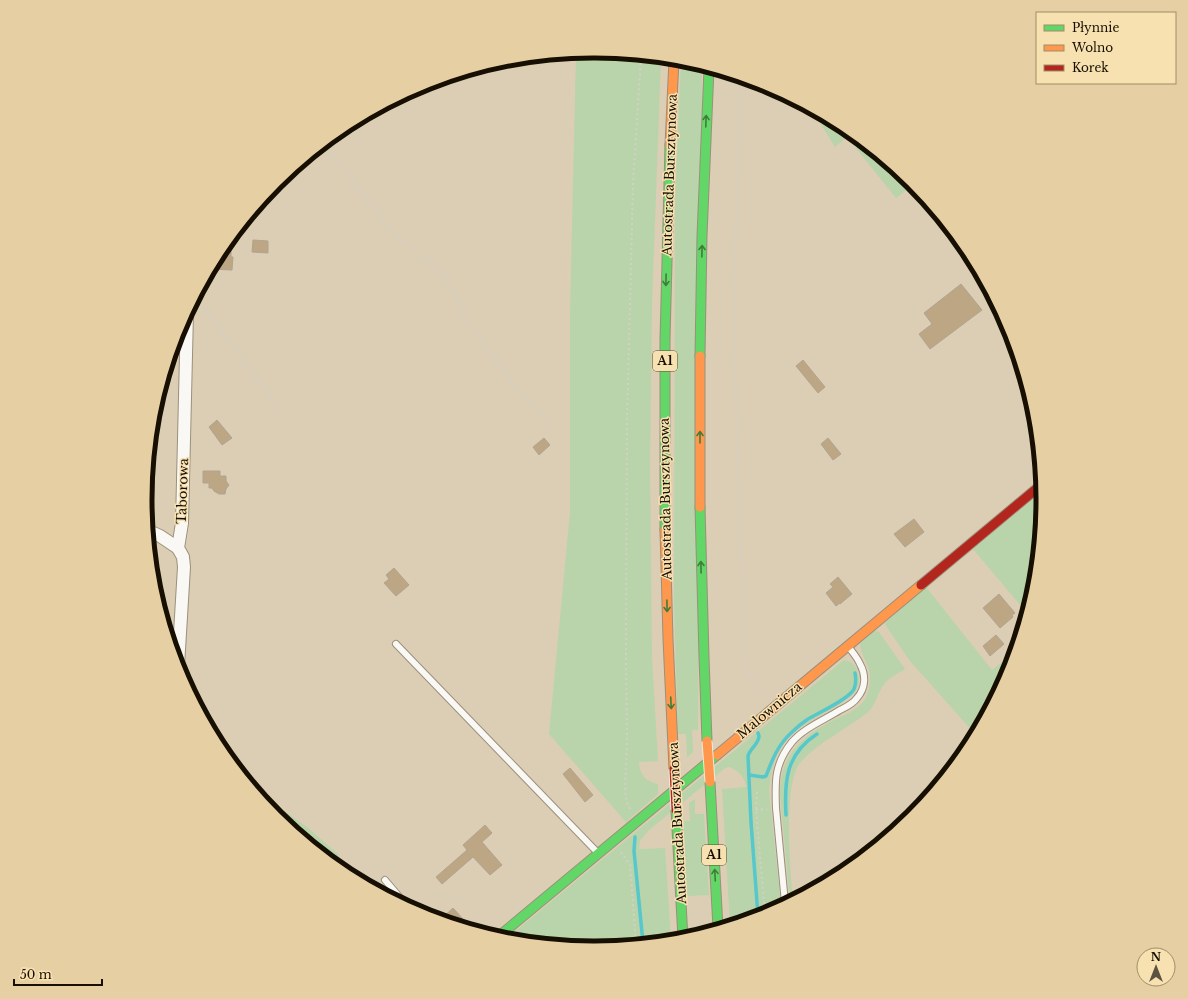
<svg xmlns="http://www.w3.org/2000/svg" width="1188" height="999" font-family="'Libre Baskerville',serif">
  <style>
    .green { fill: #b9d4aa }
    .lines { fill: none; stroke-linecap: round; stroke-linejoin: round }
    .stream { stroke: #56c7ca; stroke-width: 3.5 }
    .building { fill: #bda684; stroke: #b1a491 }
    .lane-casing { stroke: #9a907c; stroke-width: 8 }
    .street-casing { stroke: #9a907c; stroke-width: 14 }
    .fast-casing { stroke: #9a907c; stroke-width: 11 }
    .slow-casing { stroke: #9a907c; stroke-width: 11 }
    .jam-casing { stroke: #9a907c; stroke-width: 11 }
    .path { stroke: #d3d0c8; stroke-width: 2; stroke-dasharray: 2 3; stroke-linecap: butt }
    .lane { stroke: #faf8f4; stroke-width: 6 }
    .street { stroke: #faf8f4; stroke-width: 12 }
    .fast { stroke: #63d668; stroke-width: 9 }
    .slow { stroke: #ff974d; stroke-width: 9 }
    .jam { stroke: #b3261e; stroke-width: 9 }
    .slow-bridge-casing { stroke: #efe9dd; stroke-width: 11; stroke-linecap: butt }
    .jam-bridge-casing { stroke: #efe9dd; stroke-width: 11; stroke-linecap: butt }
    .slow-bridge { stroke: #ff974d; stroke-width: 9 }
    .jam-bridge { stroke: #b3261e; stroke-width: 9 }
    .oneway { stroke: #417c3a }
    .labels { text-anchor: middle; stroke-width: 3; stroke-linejoin: round; paint-order: stroke }
    .shield { fill: #f8e1b1; stroke: #5a4e36; stroke-width: 1 }
    .shield-label { font-size: 12px; font-weight: bold; fill: #170f01 }
    .street-label { font-size: 13px; fill: #170f01; stroke: #f8e1b1 }
    .rim { fill: none; stroke: #170f01; stroke-width: 5 }
  </style>
  <rect width="100%" height="100%" fill="#dbceb4"/>
  <g class="green">
    <path d="M594,51L661,58L652,303L650,465L652,657L658,761L639,762C639,774 646,782 658,784V794L626,822L549,734L570,512V312L576,53Z"/>
    <polygon points="681,60 702,66 698,730 692,730 693,752 687,757 686,734 678,734 674,605 675,201"/>
    <polygon points="812,110 843,127 913,185 896,198 847,137 835,147"/>
    <polygon points="1042,492 1042,500 1034,587 1026,612 973,549"/>
    <polygon points="926,587 992,670 1014,653 1008,671 975,734 910,661 888,629 885,623"/>
    <path d="M874,630L879,632L905,669C899,673 890,677 885,683C878,691 876,705 868,712C846,730 818,742 800,763C783,783 790,872 793,899L790,901L780,795C779,756 802,736 834,720C844,715 855,711 863,702C868,696 870,687 870,679C871,666 861,657 860,644Z"/>
    <path d="M844,660C851,661 855,664 857,671C859,677 860,683 857,689C853,696 845,701 838,705C821,716 801,724 787,739C774,754 771,772 769,791L781,906L765,914L730,925L722,789L746,787C745,777 738,770 729,767L725,768L649,830L640,841L639,849L665,848L671,940L594,948L506,939Z"/>
    <polygon points="255,790 307,827 339,855 332,862 277,816"/>
    <polygon points="695,799 695,814 704,814 709,895 687,896 683,821 690,821 689,803"/>
  </g>
  <g class="lines">
    <g class="stream">
      <path d="M758,733L759,736C759,744 750,748 748,756L751,822L758,916"/>
      <path d="M749,775L763,777L766,776C772,760 778,745 791,733C796,728 802,723 808,719C818,713 849,699 854,689C856,684 856,678 855,673"/>
      <path d="M786,815C784,781 786,754 817,734"/>
      <polyline points="635,837 634,851 643,943"/>
    </g>
  </g>
  <g class="building">
    <polygon points="231,238 231,257 233,257 232,270 211,269 221,250"/>
    <polygon points="253,240 268,241 268,253 252,252"/>
    <polygon points="961,284 982,310 930,349 919,334 932,324 924,313"/>
    <polygon points="803,360 825,387 818,393 796,366"/>
    <polygon points="217,420 232,438 222,445 209,427"/>
    <polygon points="544,438 550,445 539,455 533,447"/>
    <polygon points="828,438 841,454 833,460 821,444"/>
    <polygon points="203,471 220,471 220,476 226,476 226,481 229,485 226,489 225,494 219,494 214,491 212,488 209,488 209,483 203,483"/>
    <polygon points="914,519 924,532 905,547 894,534"/>
    <polygon points="394,568 409,585 396,596 384,583 389,579 386,575"/>
    <polygon points="838,577 852,594 840,604 840,603 836,606 826,593 833,587 830,584"/>
    <polygon points="999,594 1015,613 1012,615 1013,617 1000,628 983,608"/>
    <polygon points="996,635 1004,644 990,656 983,646"/>
    <polygon points="570,768 593,795 585,802 563,774"/>
    <polygon points="485,825 492,833 482,842 502,865 490,875 473,857 442,884 436,877 467,850 463,845"/>
    <polygon points="453,908 472,929 441,919"/>
  </g>
  <g class="lines">
    <defs>
      <g id="lane">
        <polyline points="396,644 597,852"/>
        <polyline points="385,880 407,906"/>
        <path d="M785,903L776,808C775,782 774,764 792,742C804,728 824,720 840,710C846,707 853,704 857,698C866,688 866,675 860,664C857,657 852,652 848,646"/>
      </g>
      <g id="street">
        <polyline points="149,531 160,536 178,548"/>
        <polyline points="178,666 184,567 183,557 178,548 182,523 187,313"/>
      </g>
      <g id="fast">
        <polyline points="700,356 702,236 709,68"/>
        <polyline points="700,507 704,657 707,741"/>
        <polyline points="665,530 665,340 670,145"/>
        <polyline points="710,782 718,928"/>
        <polyline points="676,810 683,939"/>
        <polyline points="498,937 717,755"/>
      </g>
      <g id="slow">
        <polyline points="670,145 674,59"/>
        <polyline points="700,356 700,507"/>
        <polyline points="665,530 668,639 674,769"/>
        <polyline points="717,755 921,585"/>
      </g>
      <polyline id="jam" points="921,585 1041,485"/>
    </defs>
    <use href="#lane" class="lane-casing"/>
    <use href="#street" class="street-casing"/>
    <use href="#fast" class="fast-casing"/>
    <use href="#slow" class="slow-casing"/>
    <use href="#jam" class="jam-casing"/>
    <g class="path">
      <polyline points="741,78 734,292 737,453 746,666 747,671 767,695"/>
      <polyline points="323,144 394,233 410,247 431,263 449,282 466,317 480,339 515,387 555,430"/>
      <polyline points="196,298 280,410"/>
      <polyline points="757,792 756,810 765,914"/>
      <polyline points="630,809 627,803 625,792 627,743 626,653 627,422 633,184 641,56"/>
      <polyline points="756,810 767,809"/>
      <polyline points="621,852 630,865 636,944"/>
    </g>
    <use href="#lane" class="lane"/>
    <use href="#street" class="street"/>
    <use href="#fast" class="fast"/>
    <use href="#slow" class="slow"/>
    <use href="#jam" class="jam"/>
    <defs>
      <polyline id="slow-bridge" points="707,741 710,782"/>
      <polyline id="jam-bridge" points="674,769 676,810"/>
    </defs>
    <use href="#slow-bridge" class="slow-bridge-casing"/>
    <use href="#jam-bridge" class="jam-bridge-casing"/>
    <use href="#slow-bridge" class="slow-bridge"/>
    <use href="#jam-bridge" class="jam-bridge"/>
  </g>
  <defs><path id="oneway-shaft" d="M-6 0H5M1.5-3L5.5 0L1.5 3" fill="none" stroke-width="1.6" stroke-linecap="round" stroke-linejoin="round"/></defs>
  <g class="oneway">
    <use href="#oneway-shaft" transform="translate(706 121) rotate(-88)"/>
    <use href="#oneway-shaft" transform="translate(702 251) rotate(-89)"/>
    <use href="#oneway-shaft" transform="translate(666 280) rotate(91)"/>
    <use href="#oneway-shaft" transform="translate(700 437) rotate(-90)"/>
    <use href="#oneway-shaft" transform="translate(701 567) rotate(-91)"/>
    <use href="#oneway-shaft" transform="translate(667 606) rotate(89)"/>
    <use href="#oneway-shaft" transform="translate(671 703) rotate(87)"/>
    <use href="#oneway-shaft" transform="translate(715 875) rotate(-93)"/>
  </g>
  <g class="labels">
    <g class="shield">
      <rect x="653" y="351" width="24" height="20" rx="3"/>
      <rect x="702" y="845" width="24" height="20" rx="3"/>
    </g>
    <g class="shield-label">
      <text x="665" y="365">A1</text>
      <text x="714" y="859">A1</text>
    </g>
    <g class="street-label">
      <text transform="translate(669 175) rotate(-88)" y="5">Autostrada Bursztynowa</text>
      <text transform="translate(182 491) rotate(-88)" y="5">Taborowa</text>
      <text transform="translate(665 499) rotate(-91)" y="5">Autostrada Bursztynowa</text>
      <text transform="translate(769 710) rotate(-40)" y="5">Malownicza</text>
      <text transform="translate(677 823) rotate(-93)" y="5">Autostrada Bursztynowa</text>
    </g>
  </g>
  <path d="M0 0H1188V999H0ZM593 58H595A441 441 0 0 1 1036 499V500A441 441 0 0 1 595 941H593A441 441 0 0 1 152 500V499A441 441 0 0 1 593 58Z" fill="#e6d0a3" fill-rule="evenodd"/>
  <path class="rim" d="M593 58H595A441 441 0 0 1 1036 499V500A441 441 0 0 1 595 941H593A441 441 0 0 1 152 500V499A441 441 0 0 1 593 58Z"/>
  <rect x="1036" y="12" width="140" height="72" fill="#f8e1b1" stroke="#9e8d6b"/>
  <rect x="1044" y="25" width="20" height="6" fill="#63d668" stroke="#9e8d6b"/>
  <text x="1072" y="32" font-size="12" fill="#170f01">Płynnie</text>
  <rect x="1044" y="45" width="20" height="6" fill="#ff974d" stroke="#9e8d6b"/>
  <text x="1072" y="52" font-size="12" fill="#170f01">Wolno</text>
  <rect x="1044" y="65" width="20" height="6" fill="#b3261e" stroke="#9e8d6b"/>
  <text x="1072" y="72" font-size="12" fill="#170f01">Korek</text>
  <g transform="translate(1156 967)"><circle r="19" fill="#f8e1b1" stroke="#9e8d6b"/>
  <path d="M0-3L7 15L0 10L-7 15Z" fill="#5c5240"/>
  <text y="-6" font-size="11" font-weight="bold" text-anchor="middle" fill="#170f01">N</text>
  </g>
  <path d="M14 979v6h88v-6" fill="none" stroke="#170f01" stroke-width="2"/>
  <text x="20" y="979" font-size="12" fill="#170f01" stroke="#f8e1b1" stroke-width="3" paint-order="stroke">50 m</text>
</svg>
